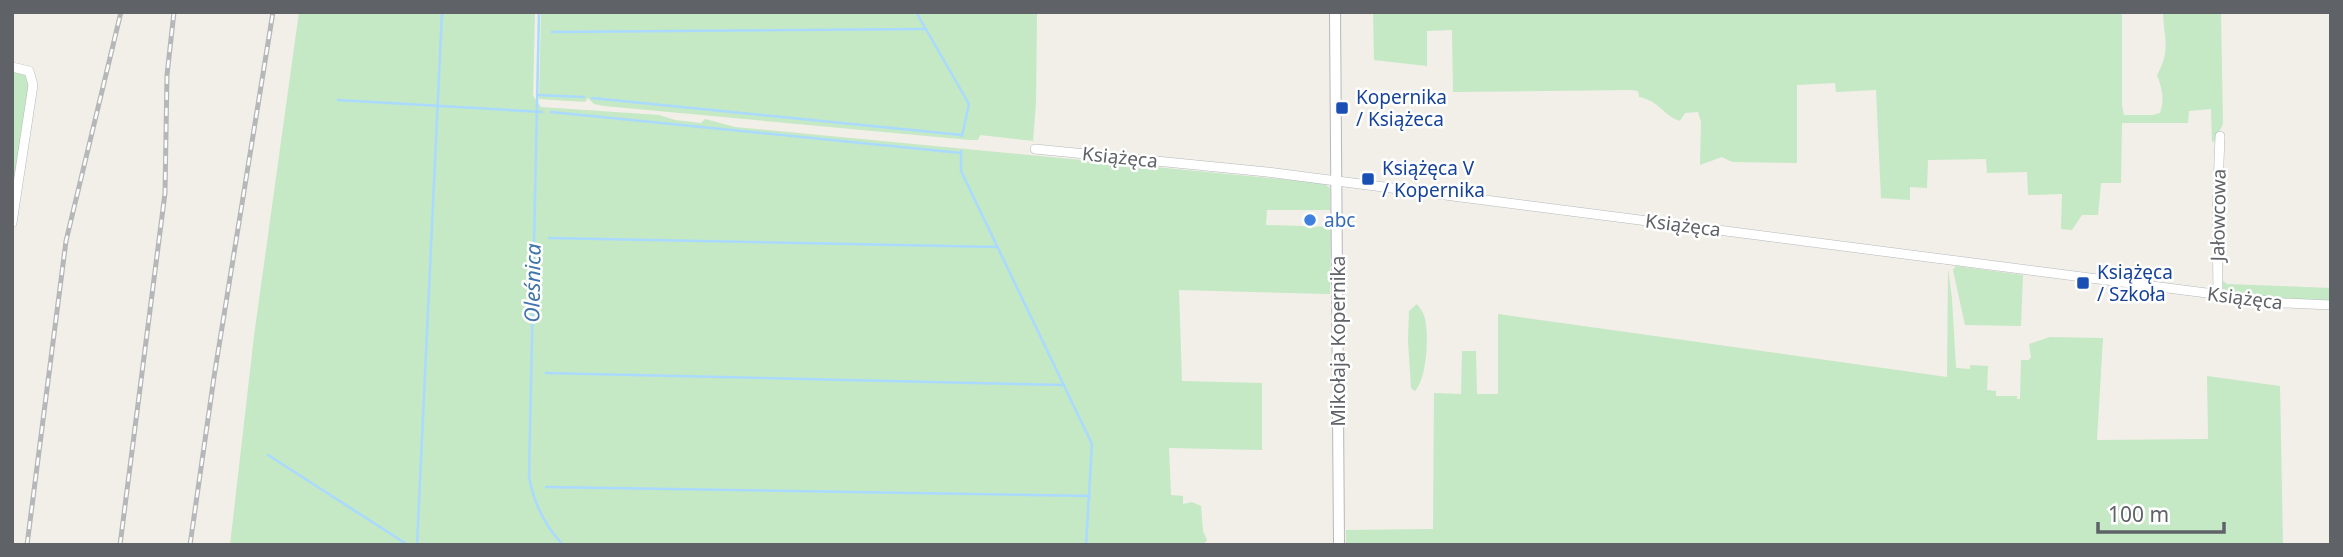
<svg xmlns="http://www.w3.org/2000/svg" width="2343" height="557" font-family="'Noto Sans',sans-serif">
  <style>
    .green { fill: #c5e8c5 }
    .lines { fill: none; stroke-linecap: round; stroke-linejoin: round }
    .stream { stroke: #aadaff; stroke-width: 2.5 }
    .minor-casing { stroke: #b5b8bc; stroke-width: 10 }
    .tertiary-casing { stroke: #b5b8bc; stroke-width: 12 }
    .minor { stroke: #fff; stroke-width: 9 }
    .tertiary { stroke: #fff; stroke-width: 10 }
    .rail-casing { stroke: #b6b7b8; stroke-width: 5 }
    .rail { stroke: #fff; stroke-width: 2.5; stroke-dasharray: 8; stroke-linecap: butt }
    .transit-dot { fill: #1a4fb4; stroke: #fff; stroke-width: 2.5 }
    .shop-dot { fill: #3f7fe0; stroke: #fff; stroke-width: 2.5 }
    .labels { text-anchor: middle; stroke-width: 5; stroke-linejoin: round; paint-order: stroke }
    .transit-label { font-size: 19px; fill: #164399; stroke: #fff; text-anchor: start }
    .street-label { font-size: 19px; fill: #5f6368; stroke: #fff }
    .shop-label { font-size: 19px; fill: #366cbe; stroke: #fff; text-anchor: start }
    .water-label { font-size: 21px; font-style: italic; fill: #4174aa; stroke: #fff }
  </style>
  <rect width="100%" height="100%" fill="#f1efe8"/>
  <g class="green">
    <polygon points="299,12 535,12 533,96 541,107 659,115 675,120 701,123 705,119 735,127 1323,183 1330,188 1330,210 1267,210 1266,225 1331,227 1330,294 1179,290 1182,381 1262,383 1262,450 1169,448 1171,495 1183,496 1183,504 1192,502 1201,506 1203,531 1207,540 1203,545 230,545 254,336"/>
    <polygon points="541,12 1037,12 1036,103 1033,141 980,135 978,140 970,140 604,106 594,104 588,98 585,102 539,99"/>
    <path d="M1373,12H2122V105L2124,115H2153L2160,113C2165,98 2162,89 2157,75C2171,50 2164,39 2163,12H2221L2223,124L2214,142L2212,141L2211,109L2189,111L2188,123H2122L2121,183H2101L2098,215H2082L2072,230L2061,229L2062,194L2028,195L2027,172L1987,173L1986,159L1928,160L1927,188L1910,187V200L1881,198L1876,90L1836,92L1835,83L1797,85V163L1732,162L1722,157L1700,165L1701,122L1698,112L1685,113L1680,121C1662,115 1660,101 1639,97L1638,91L1631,90L1453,92L1452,30L1427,31V66L1374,60Z"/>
    <polygon points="12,71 28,76 28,97 12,204"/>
    <polygon points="1956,266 2023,275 2021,326 1965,325 1953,270"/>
    <polygon points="1948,269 1952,299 1956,368 1970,369 1970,365 1988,366 1987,390 1996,391 1996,396 2017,396 2017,399 2020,399 2021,360 2029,360 2031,357 2029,344 2050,337 2103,338 2097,440 2208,439 2207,376 2280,386 2283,545 1346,545 1346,530 1433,529 1434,393 1461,394 1462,351 1476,351 1477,394 1498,394 1498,314 1947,377"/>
    <polygon points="2221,279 2227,284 2331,288 2331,301 2265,297 2221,290"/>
    <path d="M1417,304C1420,308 1424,313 1425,319C1429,336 1427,378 1415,391L1411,388L1408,341L1409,311Z"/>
  </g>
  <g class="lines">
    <g class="stream">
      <path d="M539,12L529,477C534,504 544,525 563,545"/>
      <polyline points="916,12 969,104 962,136"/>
      <polyline points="552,32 926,29"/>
      <polyline points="537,95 584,97"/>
      <polyline points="592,98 962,135"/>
      <polyline points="338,100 542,112"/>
      <polyline points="551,112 961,153"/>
      <polyline points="961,151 961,171 1092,444 1086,545"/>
      <polyline points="549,238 997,247"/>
      <polyline points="546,373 1064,385"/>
      <polyline points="268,455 408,545"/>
      <polyline points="546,487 1090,496"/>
      <polyline points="417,545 442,12"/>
    </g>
    <defs>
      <g id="minor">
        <polyline points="12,67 29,71 33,85 12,223"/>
        <polyline points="1035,149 1267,172 2284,303 2331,305"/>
        <polyline points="2218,294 2217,214 2220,136"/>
      </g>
      <polyline id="tertiary" points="1335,12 1339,545"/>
    </defs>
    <use href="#minor" class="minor-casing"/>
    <use href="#tertiary" class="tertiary-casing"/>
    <use href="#minor" class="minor"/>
    <use href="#tertiary" class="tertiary"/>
    <defs>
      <g id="rail">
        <polyline points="27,545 66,241 121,12"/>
        <polyline points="120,545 165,193 167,75 174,12"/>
        <polyline points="190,545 214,377 273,12"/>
      </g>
    </defs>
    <use href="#rail" class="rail-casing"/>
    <use href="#rail" class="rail"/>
  </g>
  <g class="transit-dot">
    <rect x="1335" y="101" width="14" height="14" rx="3.5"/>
    <rect x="1361" y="172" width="14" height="14" rx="3.5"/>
    <rect x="2076" y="276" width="14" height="14" rx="3.5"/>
  </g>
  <circle class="shop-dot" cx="1310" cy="220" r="7"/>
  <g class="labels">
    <g class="transit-label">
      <text x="1356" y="104">Kopernika<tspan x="1356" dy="22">/ Książeca</tspan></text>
      <text x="1382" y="175">Książęca V<tspan x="1382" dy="22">/ Kopernika</tspan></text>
      <text x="2097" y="279">Książęca<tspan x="2097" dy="22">/ Szkoła</tspan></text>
    </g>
    <g class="street-label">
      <text transform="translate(1120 157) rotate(6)" y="7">Książęca</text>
      <text transform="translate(2218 215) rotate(-89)" y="7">Jałowcowa</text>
      <text transform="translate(1683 225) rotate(7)" y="7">Książęca</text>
      <text transform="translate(2245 298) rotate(7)" y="7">Książęca</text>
      <text transform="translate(1338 341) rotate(-90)" y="7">Mikołaja Kopernika</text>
    </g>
    <g class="shop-label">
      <text x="1324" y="227">abc</text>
    </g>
    <g class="water-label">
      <text transform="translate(533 283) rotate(-89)" y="7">Oleśnica</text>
    </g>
  </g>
  <rect width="2343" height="557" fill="none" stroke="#5f6368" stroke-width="28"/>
  <path d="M2098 522v10h126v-10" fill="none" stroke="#5f6368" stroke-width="3.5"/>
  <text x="2108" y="522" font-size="21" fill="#5f6368" stroke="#ffffff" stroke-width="5" paint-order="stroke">100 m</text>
</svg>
